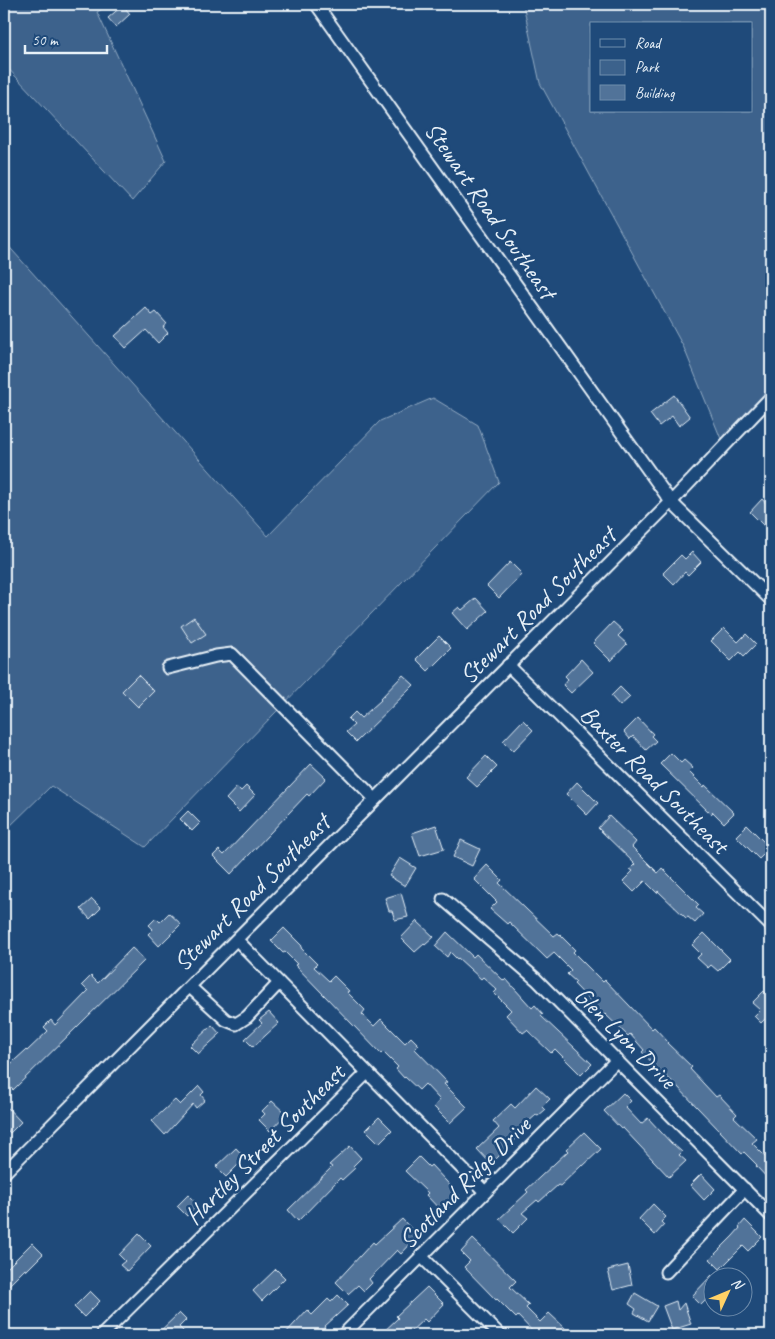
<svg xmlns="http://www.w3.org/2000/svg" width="775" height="1339" font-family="Caveat,sans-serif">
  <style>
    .green { fill: #3c628c; stroke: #92aac2; fill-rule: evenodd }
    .building { fill: #517399; stroke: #e8f1f8 }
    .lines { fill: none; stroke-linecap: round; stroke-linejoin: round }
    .minor-casing { stroke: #e8f1f8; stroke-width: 15 }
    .minor { stroke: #1f4a7a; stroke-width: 11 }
    .labels { text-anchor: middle; stroke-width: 5; stroke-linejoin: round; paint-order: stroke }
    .street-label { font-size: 25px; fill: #e8f1f8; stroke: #1f4a7a }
  </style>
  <rect width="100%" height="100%" fill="#1f4a7a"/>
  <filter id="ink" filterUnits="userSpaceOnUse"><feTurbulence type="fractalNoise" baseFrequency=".02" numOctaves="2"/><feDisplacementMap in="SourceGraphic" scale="10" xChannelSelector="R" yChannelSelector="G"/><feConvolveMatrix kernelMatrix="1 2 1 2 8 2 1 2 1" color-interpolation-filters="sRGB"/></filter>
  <g filter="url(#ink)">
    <g class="green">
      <polygon points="4,4 111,4 97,12 166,161 132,201 4,64"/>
      <path d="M523,4H771V217L768,220L771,223V410L721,439L684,348L540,83ZM591,24H751V111H591Z"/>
      <polygon points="4,241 268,536 380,421 433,398 478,425 499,482 145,847 51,786 4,832"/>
    </g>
    <g class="building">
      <polygon points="123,5 130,14 116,27 108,18"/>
      <polygon points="146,308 152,315 156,312 167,324 163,327 168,333 158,343 146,330 126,348 115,336"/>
      <polygon points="674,395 690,417 679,426 672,416 659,426 650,414"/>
      <polygon points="762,499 771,509 771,533 750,512"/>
      <polygon points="692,552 701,562 688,575 685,572 674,584 663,573 681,555 685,559"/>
      <polygon points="510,562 522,574 499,598 487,586"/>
      <polygon points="476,598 488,611 467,630 452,613 459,607 462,610"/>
      <polygon points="194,617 206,634 192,643 181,626"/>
      <polygon points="613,622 623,631 618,636 627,644 611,661 593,643"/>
      <polygon points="724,628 738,642 746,634 756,644 744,656 740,652 731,661 711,641"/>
      <polygon points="439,636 451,648 428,671 416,659"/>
      <polygon points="581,659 593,672 571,693 563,685 568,679 565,676"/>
      <polygon points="138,675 154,691 138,707 122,691"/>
      <polygon points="403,675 414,685 356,742 346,732 354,725 348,719 355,712 361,718 381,700 380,699"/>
      <polygon points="620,687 630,697 620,706 611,696"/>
      <polygon points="638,718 653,734 651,736 656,741 646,750 633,736 630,739 624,732"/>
      <polygon points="523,720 533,730 513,751 503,741"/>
      <polygon points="671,753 681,763 684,760 693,768 689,772 704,787 705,785 734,813 724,823 713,812 711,814 660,764"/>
      <polygon points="486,756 497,767 477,787 466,777"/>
      <polygon points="311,764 326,778 309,796 307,794 231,874 213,856 219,850 224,855"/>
      <polygon points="577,782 598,803 587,815 566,794"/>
      <polygon points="246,786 255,795 239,812 226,799 237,787 241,791"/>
      <polygon points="188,811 200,823 192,831 180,819"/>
      <polygon points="609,816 636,842 632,847 658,873 662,868 699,905 696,908 703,914 695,923 688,917 686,918 658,891 657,893 645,881 634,892 623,881 633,871 630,869 635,864 598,828"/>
      <polygon points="436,825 444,849 420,856 412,833"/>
      <polygon points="747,825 767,845 763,849 766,852 759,859 736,836"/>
      <polygon points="461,840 480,849 472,866 453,857"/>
      <polygon points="400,858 416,868 405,886 389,876"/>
      <polygon points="487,865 502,880 499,883 554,936 558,933 575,950 573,952 603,982 605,980 652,1029 654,1027 668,1042 667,1043 692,1067 690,1069 716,1097 719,1095 737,1114 734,1117 757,1139 752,1143 766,1157 771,1152 771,1182 756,1166 757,1165 744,1152 742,1154 675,1084 659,1070 642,1052 644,1050 630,1034 628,1036 605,1014 604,1015 574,984 576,982 567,974 571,970 554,953 547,959 509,922 507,924 490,909 497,902 474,879"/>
      <polygon points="401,893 408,917 395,920 392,911 389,911 385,898"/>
      <polygon points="92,899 101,908 90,919 81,909"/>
      <polygon points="169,913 181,924 159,946 148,934 153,929 149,925 156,918 160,922"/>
      <polygon points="417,921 434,937 425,945 424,944 415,952 401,938"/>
      <polygon points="284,928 302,946 301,948 317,964 314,967 329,981 334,976 349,991 347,992 365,1010 362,1014 374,1026 381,1019 405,1043 411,1037 419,1045 415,1049 447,1082 444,1084 467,1107 450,1123 434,1107 440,1100 425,1084 419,1090 405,1077 404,1078 396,1069 398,1067 383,1052 381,1054 295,965 297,964 285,952 283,953 271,941"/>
      <polygon points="447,932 473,957 476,954 504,981 506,979 532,1008 535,1005 543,1014 541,1016 592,1064 581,1075 555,1049 551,1053 527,1030 523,1033 506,1015 511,1010 494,993 497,990 483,977 481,979 458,958 457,959 450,952 447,957 435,946"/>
      <polygon points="704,933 730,959 718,971 711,965 708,968 697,958 701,954 692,945"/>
      <polygon points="132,948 145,960 13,1090 4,1081 4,1070 26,1050 27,1051 48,1031 44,1027 51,1020 55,1025 88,991 82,985 91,976 98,983"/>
      <polygon points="764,991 771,998 771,1021 767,1017 761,1023 754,1016 760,1010 752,1003"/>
      <polygon points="269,1012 279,1023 253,1047 245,1039 262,1023 259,1020"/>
      <polygon points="212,1025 220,1034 198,1054 190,1046"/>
      <polygon points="199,1086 204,1092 201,1095 205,1100 196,1108 193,1104 165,1135 152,1121 175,1100 180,1105"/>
      <polygon points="536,1086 550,1099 542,1107 545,1110 538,1116 536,1115 518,1131 521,1134 491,1164 477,1149 499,1128 493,1121 511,1104 515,1108"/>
      <polygon points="623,1093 631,1101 625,1107 641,1124 648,1118 672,1144 673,1144 682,1152 679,1155 686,1161 669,1177 623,1128 621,1129 604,1111"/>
      <polygon points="272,1101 286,1114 270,1131 259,1120 265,1114 262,1111"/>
      <polygon points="4,1104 21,1122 10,1133 4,1126"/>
      <polygon points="379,1117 392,1130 379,1143 366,1130"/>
      <polygon points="584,1132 601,1149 583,1166 582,1165 560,1186 558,1185 539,1202 537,1200 522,1213 528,1218 513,1233 499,1219 528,1192 526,1190 568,1151 566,1149"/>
      <polygon points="350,1146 361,1158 353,1166 355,1168 342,1180 340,1178 298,1221 288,1210 332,1167 329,1165"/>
      <polygon points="236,1148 245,1158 226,1177 216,1167"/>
      <polygon points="419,1157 429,1167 431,1165 460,1196 443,1213 426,1195 428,1193 405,1171"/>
      <polygon points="701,1174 715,1189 704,1200 690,1185"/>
      <polygon points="188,1195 198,1205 187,1216 177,1206"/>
      <polygon points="653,1204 666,1217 661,1222 664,1225 655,1235 639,1219"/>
      <polygon points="402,1219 418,1236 401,1254 397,1250 369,1279 372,1283 364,1291 358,1285 348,1294 336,1282 373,1242 375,1244"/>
      <polygon points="745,1220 762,1237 748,1251 743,1246 720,1269 710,1259 733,1236 740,1228 739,1227"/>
      <polygon points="139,1234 151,1246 127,1271 120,1265 125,1261 119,1255"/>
      <polygon points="473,1239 516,1281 510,1287 529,1305 526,1308 540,1322 549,1313 567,1330 562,1335 536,1335 518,1316 516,1318 497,1299 496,1300 464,1267 470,1261 461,1252"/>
      <polygon points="32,1243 43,1254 26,1271 25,1269 4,1290 4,1271"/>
      <polygon points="628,1265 632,1285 613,1290 608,1270"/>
      <polygon points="276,1269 285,1278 262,1301 253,1291"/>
      <polygon points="712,1275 712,1303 708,1298 701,1305 692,1296"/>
      <polygon points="427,1287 444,1304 427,1322 424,1319 407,1335 380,1335 398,1318 396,1316"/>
      <polygon points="90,1291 100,1301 84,1317 74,1307"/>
      <polygon points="635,1293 657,1306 648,1321 634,1313 636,1309 629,1304"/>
      <polygon points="338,1295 348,1305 324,1327 325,1329 319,1335 315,1335 311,1331 307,1335 284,1335 307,1310 312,1315 328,1299 331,1302"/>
      <polygon points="676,1301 678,1310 684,1303 691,1324 672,1330 663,1306"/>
      <polygon points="179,1313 186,1320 179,1327 187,1335 156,1335"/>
    </g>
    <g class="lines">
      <defs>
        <g id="minor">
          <polyline points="316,4 671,502 771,600"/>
          <polyline points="508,665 771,926"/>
          <polyline points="168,668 216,656 232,654 375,799"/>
          <polyline points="443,899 536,979 771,1216"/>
          <polyline points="237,940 485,1192"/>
          <polyline points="190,987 226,1020 236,1024 247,1017 279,983"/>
          <polyline points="4,1173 671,502 771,397"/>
          <polyline points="421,1256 500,1335"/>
          <polyline points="666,1272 745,1189"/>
          <polyline points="102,1335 367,1073"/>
          <polyline points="343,1335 617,1060"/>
        </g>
      </defs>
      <use href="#minor" class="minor-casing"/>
      <use href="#minor" class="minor"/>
    </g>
  </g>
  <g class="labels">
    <g class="street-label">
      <text transform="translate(491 210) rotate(55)" y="9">Stewart Road Southeast</text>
      <text transform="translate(537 605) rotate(-45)" y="9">Stewart Road Southeast</text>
      <text transform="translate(655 779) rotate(45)" y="9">Baxter Road Southeast</text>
      <text transform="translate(251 892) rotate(-45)" y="9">Stewart Road Southeast</text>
      <text transform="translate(626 1037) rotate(45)" y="9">Glen Lyon Drive</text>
      <text transform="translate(264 1144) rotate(-45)" y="9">Hartley Street Southeast</text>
      <text transform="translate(464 1182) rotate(-45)" y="9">Scotland Ridge Drive</text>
    </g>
  </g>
  <rect width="775" height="1339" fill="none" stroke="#1f4a7a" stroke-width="20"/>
  <rect x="10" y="10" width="755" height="1319" fill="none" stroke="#e8f1f8" stroke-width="2" filter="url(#ink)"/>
  <rect x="590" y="22" width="162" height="90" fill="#1f4a7a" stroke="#6f8dac"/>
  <rect x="600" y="39" width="25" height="8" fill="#1f4a7a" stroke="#6f8dac"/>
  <text x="635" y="48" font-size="15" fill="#e8f1f8">Road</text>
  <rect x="600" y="60" width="25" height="15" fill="#3c628c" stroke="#6f8dac"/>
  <text x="635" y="72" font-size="15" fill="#e8f1f8">Park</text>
  <rect x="600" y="85" width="25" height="15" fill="#517399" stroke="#6f8dac"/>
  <text x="635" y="98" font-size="15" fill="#e8f1f8">Building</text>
  <g transform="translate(728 1292) rotate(46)"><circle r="24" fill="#1f4a7a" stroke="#6f8dac"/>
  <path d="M0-4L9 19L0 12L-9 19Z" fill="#ffd166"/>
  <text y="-8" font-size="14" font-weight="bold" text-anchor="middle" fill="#e8f1f8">N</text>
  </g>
  <path d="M25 45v8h82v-8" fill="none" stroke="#e8f1f8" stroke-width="2.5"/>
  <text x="32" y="45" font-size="15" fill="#e8f1f8" stroke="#1f4a7a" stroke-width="4" paint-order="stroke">50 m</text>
</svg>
